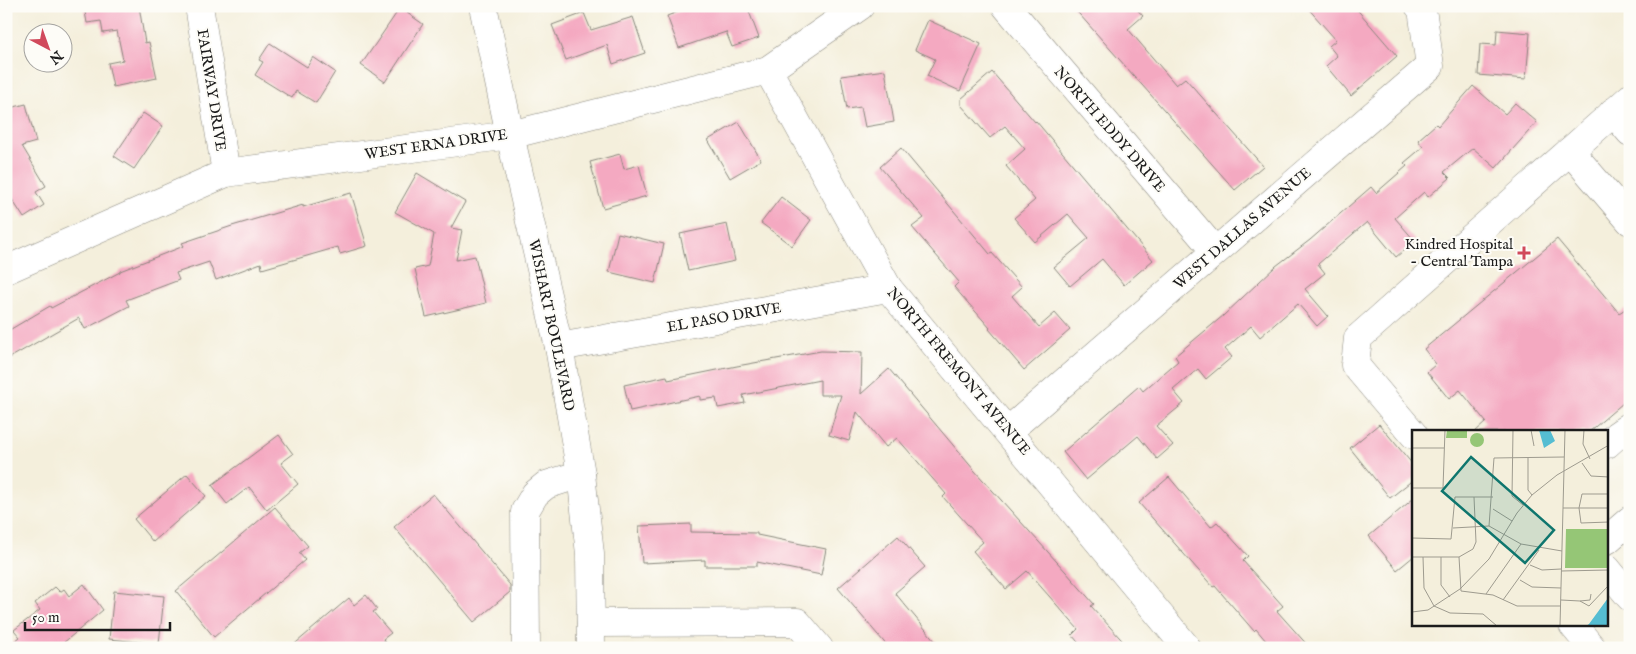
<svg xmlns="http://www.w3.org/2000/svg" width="1636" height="654" font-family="'IM FELL English',serif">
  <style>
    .building { fill: #f4a9c1 }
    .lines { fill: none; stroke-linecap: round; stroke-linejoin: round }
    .minor-casing { stroke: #88867c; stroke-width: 29 }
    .minor { stroke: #fff; stroke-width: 28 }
    .poi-dot { fill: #d1495b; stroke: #fdfcf7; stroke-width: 2 }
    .labels { text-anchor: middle; stroke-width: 4; stroke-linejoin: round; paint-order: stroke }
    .street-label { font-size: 15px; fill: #1c1c1c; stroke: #fdfcf7 }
    .poi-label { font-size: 15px; fill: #1c1c1c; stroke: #fdfcf7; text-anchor: end }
    .inset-road { fill: none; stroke: #9e9b8f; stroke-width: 1 }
    .view { fill: #0f766e; fill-opacity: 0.15; stroke: #0f766e; stroke-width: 2.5 }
    .inset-edge { fill: none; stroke: #1c1c1c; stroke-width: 2.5 }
  </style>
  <rect width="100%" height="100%" fill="#fdfcf7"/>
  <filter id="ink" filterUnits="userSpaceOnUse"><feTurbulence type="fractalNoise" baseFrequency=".02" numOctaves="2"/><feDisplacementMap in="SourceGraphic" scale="10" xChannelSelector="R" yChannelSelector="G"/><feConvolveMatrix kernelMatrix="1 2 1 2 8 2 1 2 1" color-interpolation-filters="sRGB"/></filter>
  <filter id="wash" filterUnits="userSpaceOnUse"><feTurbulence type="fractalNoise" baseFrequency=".0096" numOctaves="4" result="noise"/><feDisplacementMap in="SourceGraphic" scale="20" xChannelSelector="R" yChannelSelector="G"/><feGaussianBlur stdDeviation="1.12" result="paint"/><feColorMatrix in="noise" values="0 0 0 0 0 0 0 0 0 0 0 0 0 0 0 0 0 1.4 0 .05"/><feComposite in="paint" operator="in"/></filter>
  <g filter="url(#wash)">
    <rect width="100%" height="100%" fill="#f4efdc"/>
    <g id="blocks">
      <g class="building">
        <polygon points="84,6 139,6 145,43 149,42 157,78 113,87 108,63 123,60 117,31 103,33 101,21 87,23"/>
        <polygon points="693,6 747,6 759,38 732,47 726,32 679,48 667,16"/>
        <polygon points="1072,6 1134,6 1143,16 1128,29 1176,85 1185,78 1263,166 1235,190"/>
        <polygon points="1306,6 1354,6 1397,56 1351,96 1326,66 1337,56 1329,46 1336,40"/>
        <polygon points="400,8 423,24 385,82 361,65"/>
        <polygon points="584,13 591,30 633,17 645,53 613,64 607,45 566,60 552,25"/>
        <polygon points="928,20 981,44 960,91 927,76 935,59 915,50"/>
        <polygon points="1497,30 1530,33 1526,79 1478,75 1480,44 1496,45"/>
        <polygon points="270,43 307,67 313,57 335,72 316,103 296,91 292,98 255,75 263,62 259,60"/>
        <polygon points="885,70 894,122 865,127 861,107 847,109 841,76"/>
        <polygon points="992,72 1035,122 1036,121 1153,260 1124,285 1102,259 1070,286 1054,267 1089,238 1068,214 1035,242 1014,218 1035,200 1006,166 1025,149 1005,126 990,138 961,105 961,99"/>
        <polygon points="1473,86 1505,114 1515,103 1537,122 1496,168 1473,148 1444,172 1450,178 1428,197 1424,192 1395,218 1415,241 1396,257 1367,222 1318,264 1325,273 1305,289 1328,316 1317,326 1298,304 1260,337 1251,326 1225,349 1232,357 1206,379 1198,369 1173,390 1184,403 1156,426 1173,445 1157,459 1138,436 1086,480 1063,452 1139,386 1143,391 1178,361 1175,356 1224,315 1276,266 1310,240 1371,187 1376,193 1407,166 1404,163 1423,147 1418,140 1436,124 1438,126"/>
        <polygon points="26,104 36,142 22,146 46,186 36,192 44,205 24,218 6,190 6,109"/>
        <polygon points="143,113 163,126 134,169 114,156"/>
        <polygon points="739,122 761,160 730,178 708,140"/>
        <polygon points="901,148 990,254 992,253 1022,287 1012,296 1039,327 1055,313 1070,330 1024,370 989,329 990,328 954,287 959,282 912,227 924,218 880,167"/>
        <polygon points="620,154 624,169 639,165 647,196 603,208 590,162"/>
        <polygon points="417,173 465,202 451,228 462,230 456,260 475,256 486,303 426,317 415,269 428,266 434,234 395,212"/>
        <polygon points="351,193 367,246 340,254 338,247 262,269 261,263 216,280 209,262 176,273 179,280 126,300 129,306 85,329 79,318 6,360 6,332 50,306 51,308 120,272 120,271 184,246 182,243 232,226 303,205 303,207"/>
        <polygon points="781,197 811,220 792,246 761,223"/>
        <polygon points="727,224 735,261 688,271 680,234"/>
        <polygon points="618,233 664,244 655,283 609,272"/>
        <polygon points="1557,239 1619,313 1630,306 1630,397 1589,432 1475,432 1486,422 1460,390 1449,399 1427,372 1436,364 1424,349"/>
        <polygon points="821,351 862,352 861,394 889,369 974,470 1066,572 1094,604 1091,606 1129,648 1083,648 1072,635 1078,629 1027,571 1006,589 973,551 983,542 943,497 946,494 897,438 886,447 857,412 849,441 829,435 841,395 820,395 820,380 743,395 745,403 718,408 716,398 700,400 700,396 630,411 624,385 667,376 668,380 737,366"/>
        <polygon points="1379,424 1414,466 1414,479 1390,498 1350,448"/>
        <polygon points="279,435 293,454 281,463 298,484 267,510 249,487 227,504 212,485"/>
        <polygon points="187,474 206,496 153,542 134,519"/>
        <polygon points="1169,477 1211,527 1217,522 1248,556 1243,561 1283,606 1277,611 1310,648 1272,648 1256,629 1254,631 1215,586 1213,587 1139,503"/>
        <polygon points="433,494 510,585 510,592 474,622 394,527"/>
        <polygon points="1414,498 1414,556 1397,570 1369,536"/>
        <polygon points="275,507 308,546 299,553 305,560 214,637 176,591"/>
        <polygon points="691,524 691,532 757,533 757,535 826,549 821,575 757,562 757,566 705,566 705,560 642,563 639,526"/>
        <polygon points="898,536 925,567 895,593 941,648 889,648 838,588"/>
        <polygon points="84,584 103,610 57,648 6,648 20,637 14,630 40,610 35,603 55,587 60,592 64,589 69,596"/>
        <polygon points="114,591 164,596 159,644 109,639"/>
        <polygon points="366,595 377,609 373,612 391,633 383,639 390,648 290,648 349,598 354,605"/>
      </g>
    </g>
  </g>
  <g filter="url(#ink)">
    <use href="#blocks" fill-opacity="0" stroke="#88867c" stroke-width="1"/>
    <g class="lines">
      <defs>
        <g id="minor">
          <polyline points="199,6 226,173"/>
          <polyline points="483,6 510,135 559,347 581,474 590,554 591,648"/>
          <polyline points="1006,6 1215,251"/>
          <polyline points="768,70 888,288 1187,648"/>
          <polyline points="1613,112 1630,132"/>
          <polyline points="1570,151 1630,221"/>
          <polyline points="6,270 226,173 510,135 768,70 860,6"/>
          <polyline points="559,347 888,288"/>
          <polyline points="1008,431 1430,66 1422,9 1419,6"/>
          <polyline points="1414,435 1355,365 1358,338 1630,98"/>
          <polyline points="1607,444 1617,435 1630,426"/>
          <polyline points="1607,540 1630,520"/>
          <polyline points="1607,569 1630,597"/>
          <polyline points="591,623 797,622 819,648"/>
          <polyline points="1573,625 1592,648"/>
          <polyline points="526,648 525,511 535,494 546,485 581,474"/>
        </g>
      </defs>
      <use href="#minor" class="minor-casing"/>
      <use href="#minor" class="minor"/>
    </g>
  </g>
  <path class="poi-dot" d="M1521.5 245.5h5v5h5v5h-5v5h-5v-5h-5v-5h5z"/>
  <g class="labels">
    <g class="street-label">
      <text transform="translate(212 90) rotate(81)" y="5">FAIRWAY DRIVE</text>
      <text transform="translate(1110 129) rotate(49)" y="5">NORTH EDDY DRIVE</text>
      <text transform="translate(436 144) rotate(-8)" y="5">WEST ERNA DRIVE</text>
      <text transform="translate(1242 228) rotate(-41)" y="5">WEST DALLAS AVENUE</text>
      <text transform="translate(724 317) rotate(-10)" y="5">EL PASO DRIVE</text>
      <text transform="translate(552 325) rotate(78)" y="5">WISHART BOULEVARD</text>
      <text transform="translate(959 371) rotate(50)" y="5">NORTH FREMONT AVENUE</text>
    </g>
    <g class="poi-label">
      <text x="1513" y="249">Kindred Hospital<tspan x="1513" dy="17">- Central Tampa</tspan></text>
    </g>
  </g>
  <g transform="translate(1412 430)">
    <rect width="196" height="196" fill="#f4efdc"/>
    <path d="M35,0H55V8H34ZM58 10a7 7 0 1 1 14 0a7 7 0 1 1-14 0ZM154,99H196V138H153Z" fill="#95c676"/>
    <path d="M127,0H138L143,11L132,18ZM196,168V196H174L177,194Z" fill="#55bdd2"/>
    <path class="inset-road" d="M101,0L100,66L111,75M119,0L122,16M172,0L171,14L178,29M0,18H32M116,27V60L120,65M170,33L179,46L197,47M0,58H31L33,0M197,64H170L167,78L169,93L197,92M151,78H197M81,79L100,91M77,96L82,28L152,27M41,98L77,96L109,114L150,121M0,108L39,109L43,67H81M0,127H47L61,119L64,112L62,67M11,127L12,158L22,176L38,183L71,184L85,196M29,127V155L38,167M47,127L49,161L81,165L105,176H148M118,135L130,140L149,139M149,141L197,140M108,150L120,157L149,158M74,164L109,114M91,170L127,120M149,170L168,171L177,176L196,156M168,171L178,170L179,164M0,182L16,180L48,159L77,129L105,83L120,65L145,45L197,15M148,196L153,0"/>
    <path class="view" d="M59,27L142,100L113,133L30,61Z"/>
    <rect width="196" height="196" class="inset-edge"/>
  </g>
  <rect width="1636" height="654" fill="none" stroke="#fdfcf7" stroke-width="25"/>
  <g transform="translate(48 48) rotate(139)"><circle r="24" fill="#fdfcf7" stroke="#a3a29f"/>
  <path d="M0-4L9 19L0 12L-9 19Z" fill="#d1495b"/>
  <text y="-8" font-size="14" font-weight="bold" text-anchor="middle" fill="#1c1c1c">N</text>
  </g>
  <path d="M25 622v8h145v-8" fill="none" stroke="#1c1c1c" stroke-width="2.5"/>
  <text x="32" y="622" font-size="15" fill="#1c1c1c" stroke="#fdfcf7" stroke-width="4" paint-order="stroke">50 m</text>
</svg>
